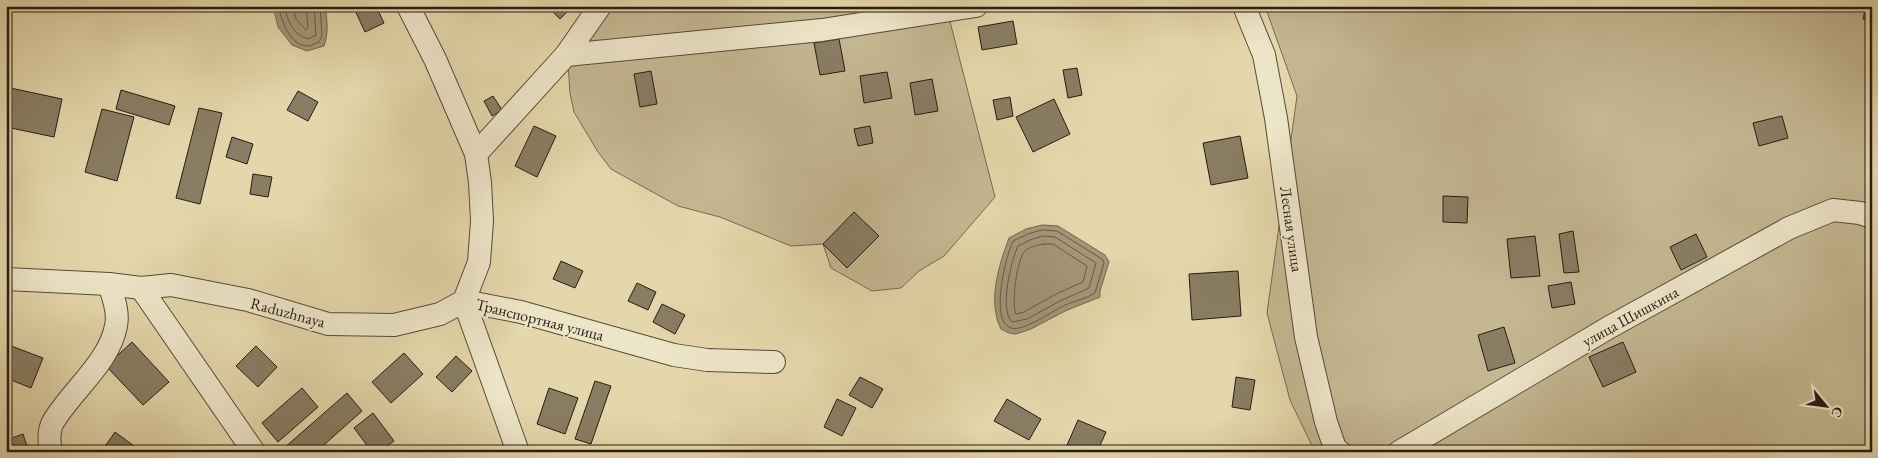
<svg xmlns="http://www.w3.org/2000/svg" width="1878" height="458" font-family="'EB Garamond',serif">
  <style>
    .green { fill: #c4b792; stroke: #766a54 }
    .water { fill: #a49778; stroke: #726650 }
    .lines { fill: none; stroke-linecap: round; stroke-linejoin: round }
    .shore { stroke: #665a46; stroke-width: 1 }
    .building { fill: #897d63; stroke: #271c15 }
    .minor-casing { stroke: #564b3a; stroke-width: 24 }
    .minor { stroke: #ede5c8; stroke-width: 22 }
    .labels { text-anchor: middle; stroke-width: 4; stroke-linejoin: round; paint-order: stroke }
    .street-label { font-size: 16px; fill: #271c15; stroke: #ede5c8 }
  </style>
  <rect width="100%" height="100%" fill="#e4d7ab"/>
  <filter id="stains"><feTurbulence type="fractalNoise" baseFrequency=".004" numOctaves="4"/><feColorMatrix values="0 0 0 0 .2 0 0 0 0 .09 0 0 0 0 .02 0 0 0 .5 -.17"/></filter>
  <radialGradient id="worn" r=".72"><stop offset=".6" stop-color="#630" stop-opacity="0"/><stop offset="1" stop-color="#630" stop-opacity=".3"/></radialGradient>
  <g class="green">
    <polygon points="615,6 946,6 995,197 944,256 919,271 901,288 872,291 831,268 823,244 791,246 720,217 678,206 611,169 598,152 574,112 570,93 567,49"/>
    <polygon points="1265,6 1872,6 1872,452 1315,452 1290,400 1267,313 1297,96"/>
  </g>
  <g class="water">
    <path d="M273,6H325C327,19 329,33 324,46L307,51L292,45L278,27Z"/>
    <path d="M1042,225L1058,226L1105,255L1109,262L1100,291V297L1065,311L1031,329L1016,334L1009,333L1001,329C999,324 996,318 996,313C991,291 1001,259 1009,238L1026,229Z"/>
  </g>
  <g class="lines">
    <g class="shore">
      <path d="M278,6C282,20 289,46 308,46C311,46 316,43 319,42L322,36L320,6"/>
      <path d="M284,6C288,21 292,34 308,39L316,35L314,6"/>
      <polyline points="292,6 296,19 306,30 308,28 306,6"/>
      <path d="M1042,230L1057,231L1102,259L1104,263L1095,293C1086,299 1073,301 1063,306C1051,312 1023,332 1011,328C989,321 1006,256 1013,241L1028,234Z"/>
      <path d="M1043,236L1055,237L1096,263L1089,288L1060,301L1027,319L1012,322C999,310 1011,261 1018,246L1030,240Z"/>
      <path d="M1044,244H1053L1087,266L1083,282L1056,294L1024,312L1016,314C1011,305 1017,258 1025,251C1029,247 1038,245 1044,244Z"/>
    </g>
  </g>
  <g class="building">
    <polygon points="353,6 376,6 384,23 365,32"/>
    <polygon points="555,6 570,6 571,8 560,19 551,10"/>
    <polygon points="1866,6 1872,6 1872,21 1863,19"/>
    <polygon points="1013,21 1017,44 982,50 978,27"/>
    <polygon points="839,39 845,71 820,75 814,43"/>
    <polygon points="1077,68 1082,95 1068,98 1063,70"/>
    <polygon points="651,71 657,104 640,107 634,74"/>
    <polygon points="887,72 892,98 864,103 860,76"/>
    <polygon points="932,79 938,111 915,115 910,83"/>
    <polygon points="6,87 62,99 54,137 6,127"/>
    <polygon points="121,90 175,106 169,125 116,109"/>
    <polygon points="298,91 318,102 308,121 287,110"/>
    <polygon points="493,96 502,110 492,116 484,101"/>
    <polygon points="1010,97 1013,116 997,120 993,100"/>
    <polygon points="1054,99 1070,134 1033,152 1016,117"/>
    <polygon points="199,108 222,113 200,204 176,198"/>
    <polygon points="102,109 134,117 117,181 85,172"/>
    <polygon points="1782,116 1788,138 1759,146 1753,123"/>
    <polygon points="534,126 556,136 537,177 515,166"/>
    <polygon points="870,126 873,143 858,146 854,129"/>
    <polygon points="1240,136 1248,178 1211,185 1203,143"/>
    <polygon points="232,137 253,144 247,164 226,157"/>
    <polygon points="253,174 272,177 268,197 250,194"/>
    <polygon points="1443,196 1468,197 1467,223 1443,222"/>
    <polygon points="854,212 879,236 847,268 823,244"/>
    <polygon points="1573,231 1579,272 1564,273 1559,234"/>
    <polygon points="1696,234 1707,257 1681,270 1670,247"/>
    <polygon points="1535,236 1540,276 1511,278 1507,239"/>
    <polygon points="561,261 583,271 575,288 553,279"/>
    <polygon points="1238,271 1241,316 1192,320 1189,274"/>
    <polygon points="1571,282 1575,304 1552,308 1548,286"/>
    <polygon points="637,283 656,292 648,310 628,301"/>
    <polygon points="662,304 685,315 675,334 653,322"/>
    <polygon points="1504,327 1515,363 1488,371 1478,335"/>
    <polygon points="132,342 169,382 143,405 106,366"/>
    <polygon points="1623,342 1636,372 1603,387 1589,357"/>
    <polygon points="6,344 43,358 31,388 6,378"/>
    <polygon points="256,346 277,367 258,387 236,366"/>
    <polygon points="404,353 423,374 391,403 372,382"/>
    <polygon points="456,356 472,371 452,392 436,377"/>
    <polygon points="860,377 883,389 872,408 849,395"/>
    <polygon points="1236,377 1255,380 1250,410 1232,407"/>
    <polygon points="595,381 611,386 591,444 575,439"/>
    <polygon points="302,388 318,407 278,442 262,423"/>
    <polygon points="549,388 578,398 565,434 537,424"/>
    <polygon points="347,393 362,411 316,452 287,452 284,448"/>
    <polygon points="837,399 856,408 842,436 824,427"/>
    <polygon points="1007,399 1041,419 1029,440 994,421"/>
    <polygon points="373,413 394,441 379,452 372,452 354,428"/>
    <polygon points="1078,420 1106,432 1097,452 1064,452"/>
    <polygon points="115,432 134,446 130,452 101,452"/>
    <polygon points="23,434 29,452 6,452 6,440"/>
  </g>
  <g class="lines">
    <defs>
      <g id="minor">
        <polyline points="1244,6 1264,55 1276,118 1306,337 1326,422 1335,448 1340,452"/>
        <polyline points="566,55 822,30 976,6"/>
        <polyline points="476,154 566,55 600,6"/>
        <polyline points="6,279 109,284 141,288 171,285 248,300 328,324 394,325 440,314 464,301 479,262 482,221 480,182 476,154 435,59 408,6"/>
        <polyline points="141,288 254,452"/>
        <polyline points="464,301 521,312 674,355 707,360 774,362"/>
        <polyline points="464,301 518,452"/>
        <path d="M51,452C49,442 48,431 53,422C72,390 109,363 116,326C119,312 113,297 109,284"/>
        <polyline points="1399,452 1608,328 1789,228 1833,210 1860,213 1872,217"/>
      </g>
    </defs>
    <use href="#minor" class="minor-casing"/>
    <use href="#minor" class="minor"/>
  </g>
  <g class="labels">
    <g class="street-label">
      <text transform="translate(1292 229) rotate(82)" y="6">Лесная улица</text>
      <text transform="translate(288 312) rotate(15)" y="6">Raduzhnaya</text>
      <text transform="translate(1630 316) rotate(-29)" y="6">улица Шишкина</text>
      <text transform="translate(540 319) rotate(14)" y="6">Транспортная улица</text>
    </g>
  </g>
  <rect width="1878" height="458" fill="none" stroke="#e4d7ab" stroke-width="25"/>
  <rect x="8" y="8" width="1863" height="443" fill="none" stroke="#271c15" stroke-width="2.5"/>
  <rect x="12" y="12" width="1853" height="433" fill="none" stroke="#271c15"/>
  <g transform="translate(1826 406) rotate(119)" stroke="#ede5c8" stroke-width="4" paint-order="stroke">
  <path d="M0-4L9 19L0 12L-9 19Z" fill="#271c15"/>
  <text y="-8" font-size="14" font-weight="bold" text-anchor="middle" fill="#271c15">С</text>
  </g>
  <rect width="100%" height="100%" filter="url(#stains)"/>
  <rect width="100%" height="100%" fill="url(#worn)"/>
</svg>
